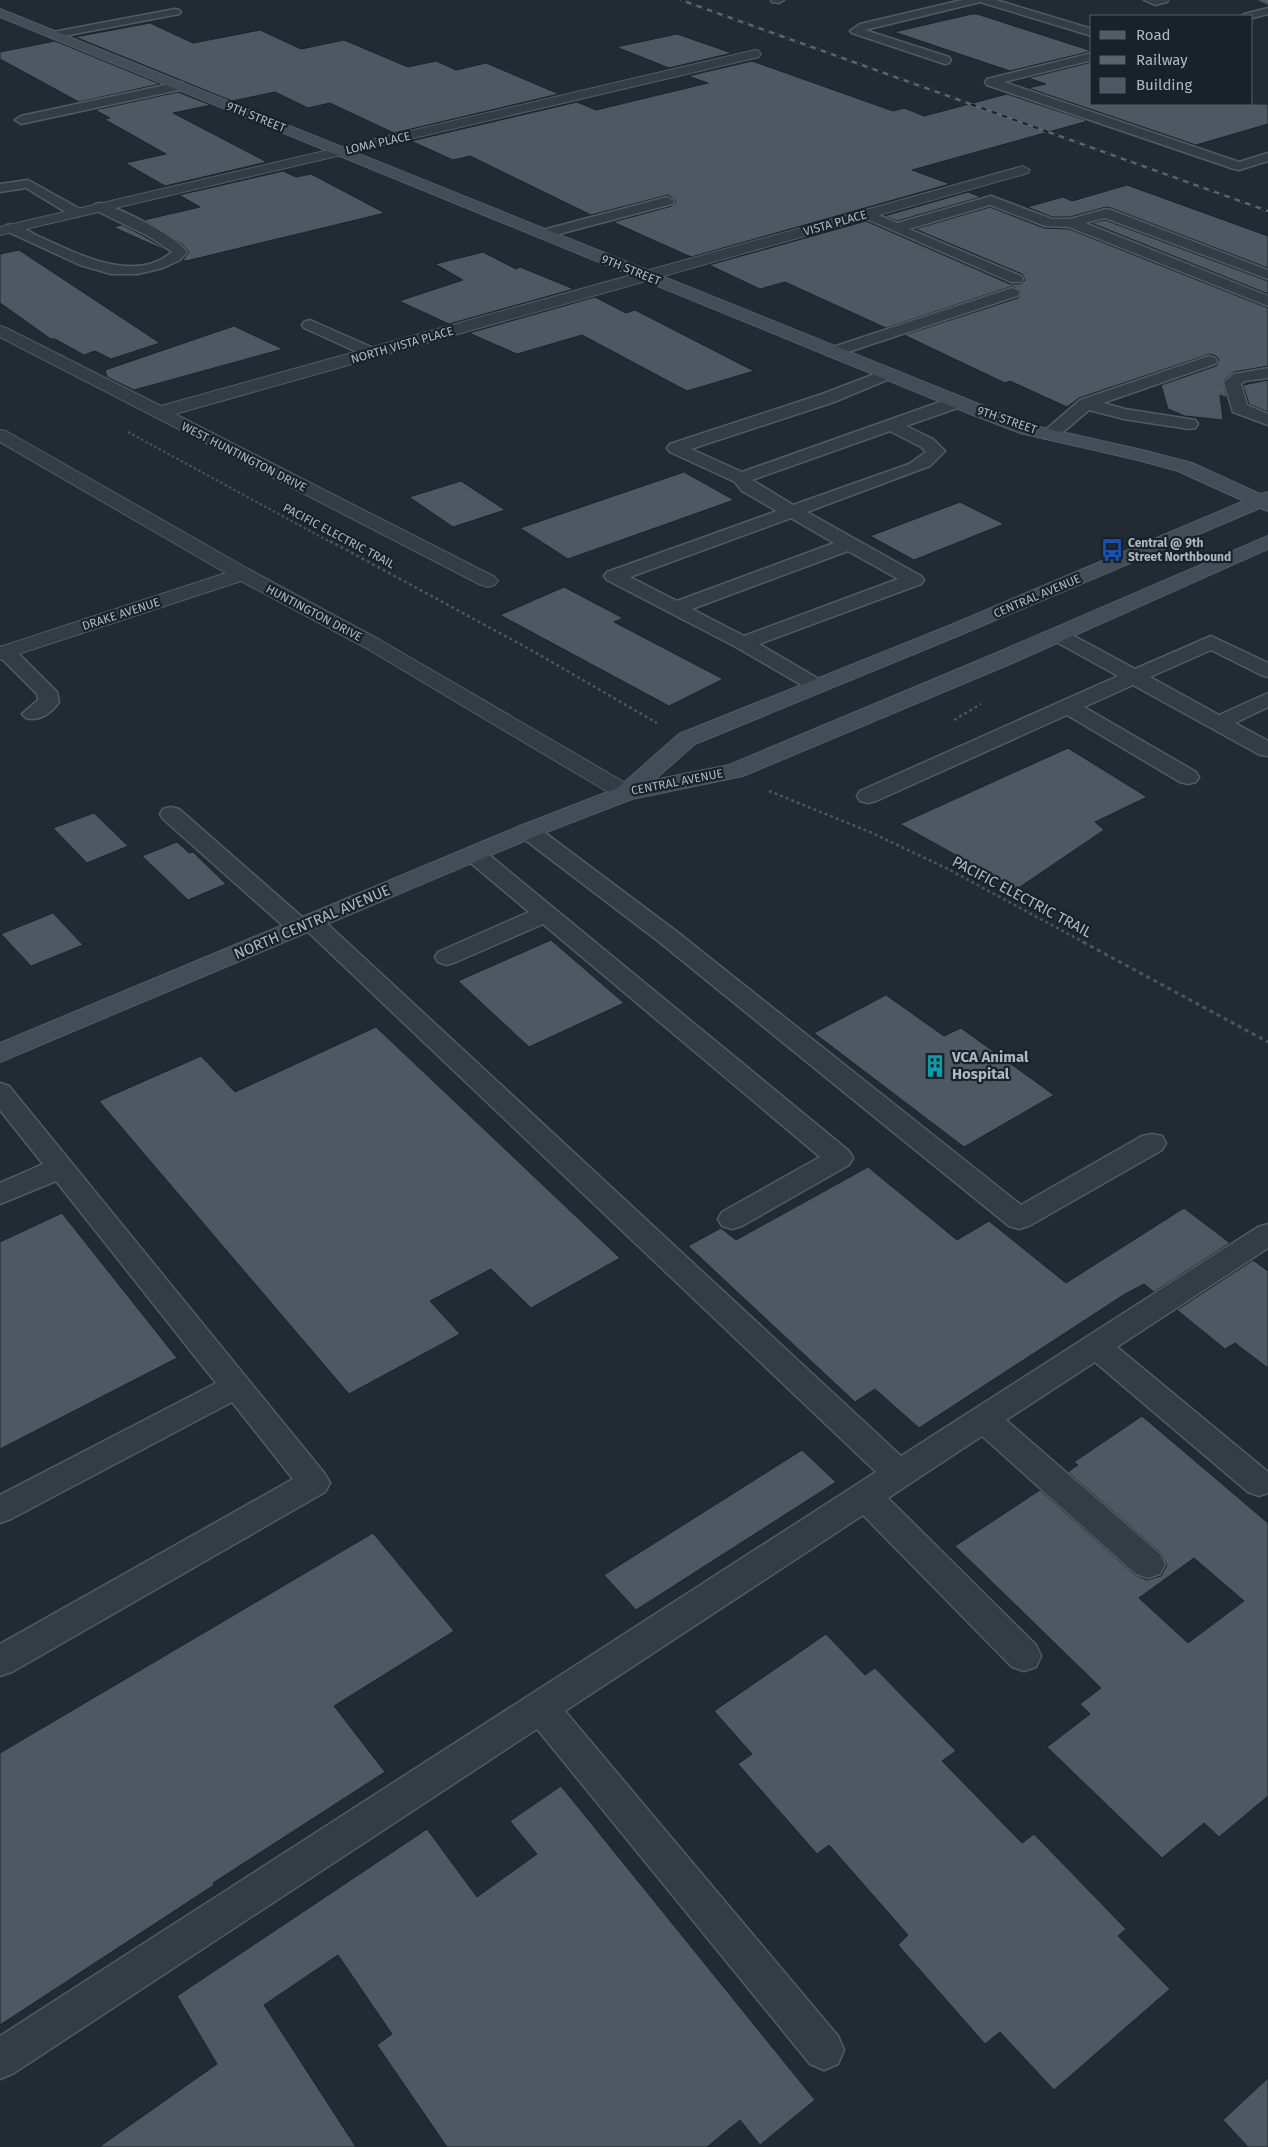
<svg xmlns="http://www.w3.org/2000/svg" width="1268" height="2147" font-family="'Fira Sans',sans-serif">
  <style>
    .building { fill: #4d5862; stroke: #1c242b; fill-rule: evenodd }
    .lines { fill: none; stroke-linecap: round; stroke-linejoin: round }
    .lane-casing { stroke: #525b62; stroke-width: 3 }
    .street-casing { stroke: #525b62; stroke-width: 2 }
    .secondary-casing { stroke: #525b62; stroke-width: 2 }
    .primary-casing { stroke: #3e464e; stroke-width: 2 }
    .path-far2 { stroke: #485859; stroke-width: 2; stroke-dasharray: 2.5 2.5; stroke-linecap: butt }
    .path-far1 { stroke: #485859; stroke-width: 2.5; stroke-dasharray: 3 3; stroke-linecap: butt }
    .path { stroke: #485859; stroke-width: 3; stroke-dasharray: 4 4; stroke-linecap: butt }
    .lane { fill: #353d44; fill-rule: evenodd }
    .street { fill: #353d44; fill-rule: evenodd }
    .secondary { fill: #434d57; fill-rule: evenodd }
    .primary { fill: #535c64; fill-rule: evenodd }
    .rail-casing { stroke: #5b646e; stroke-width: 2.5 }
    .rail { stroke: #1a2229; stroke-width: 2; stroke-dasharray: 5.5; stroke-linecap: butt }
    .labels { text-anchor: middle; stroke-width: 4.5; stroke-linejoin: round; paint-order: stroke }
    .far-street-label { font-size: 12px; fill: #afb8c1; stroke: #1a2229 }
    .far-poi-label { font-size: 12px; font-weight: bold; fill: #afb8c1; stroke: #1a2229; text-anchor: start }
    .street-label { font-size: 15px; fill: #afb8c1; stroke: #1a2229 }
    .poi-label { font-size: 15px; font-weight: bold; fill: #afb8c1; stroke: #1a2229; text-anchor: start }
  </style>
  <rect width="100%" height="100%" fill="#222b33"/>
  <g class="building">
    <polygon points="972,14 977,14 1092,51 1010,71 894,32"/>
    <polygon points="150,23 193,43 260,30 301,49 344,40 408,67 436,61 456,70 486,63 559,94 394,133 330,103 308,108 275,92 232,101 75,37"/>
    <polygon points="677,34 732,53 669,68 616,47"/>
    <polygon points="55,41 160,84 79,102 0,59 0,52"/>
    <polygon points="752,61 893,111 904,108 924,116 1007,94 1088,121 912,170 950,184 691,257 613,222 672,206 676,201 668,195 591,215 470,156 453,160 411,141 577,102 596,110 708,83 688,76"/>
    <polygon points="1092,62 1092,104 1268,104 1268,124 1196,145 1028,88 1046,84 1028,78"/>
    <polygon points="178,92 211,105 173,113 267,162 165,186 125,163 166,154 104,119 110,118 95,110"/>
    <polygon points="283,171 296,177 311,174 385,213 186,261 183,260 189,252 182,244 144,220 200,207 179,195"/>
    <polygon points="1127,185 1268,236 1268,268 1111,208 1106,207 1070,217 1052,217 1027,207 1063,197 1072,201"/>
    <polygon points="968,192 981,197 897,221 884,216"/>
    <polygon points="990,207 1044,228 1069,229 1268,308 1268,366 1234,372 1223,381 1227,398 1220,395 1223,420 1185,416 1168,409 1161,385 1216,366 1219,360 1216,356 1210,354 1079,398 1067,407 1010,381 1005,383 904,335 1018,298 1021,292 1013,286 886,328 785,282 760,289 709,265 866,221 1010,284 1021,284 1025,280 1022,274 915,229"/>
    <polygon points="1105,220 1268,281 1268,294 1091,223"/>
    <polygon points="122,225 149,239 169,252 113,227"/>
    <polygon points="19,250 160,343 111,359 95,351 84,355 55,339 51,339 0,303 0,254"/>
    <polygon points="483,252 516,269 520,267 574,289 449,324 399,301 463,280 435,264"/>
    <polygon points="595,297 626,313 635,310 754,371 687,391 582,335 517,354 469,333"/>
    <polygon points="234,326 283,349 134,390 107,377 105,370"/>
    <polygon points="1268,380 1268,412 1249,404 1243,385"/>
    <polygon points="684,472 734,500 568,559 520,528"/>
    <polygon points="461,481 505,510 453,527 409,497"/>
    <polygon points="960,502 1004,524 914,560 870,536"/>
    <polygon points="564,587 623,618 614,622 723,679 669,706 500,615"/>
    <polygon points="1068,748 1147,797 1095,822 1104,830 1017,889 900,824"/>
    <polygon points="94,813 128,846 87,863 53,828"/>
    <polygon points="177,842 189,853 193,852 226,884 188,900 142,856"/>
    <polygon points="53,913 83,945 31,966 1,934"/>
    <polygon points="551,940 624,1003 529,1047 458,981"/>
    <polygon points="886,995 944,1036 961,1028 1054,1095 964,1147 814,1033"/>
    <polygon points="376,1027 620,1258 531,1308 491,1269 430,1301 460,1334 349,1394 99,1101 201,1056 235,1092"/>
    <polygon points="868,1167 957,1240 989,1221 1066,1283 1184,1208 1230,1243 1154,1292 1144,1284 1125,1294 919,1428 875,1389 855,1402 688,1246 721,1228 736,1240"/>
    <polygon points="62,1213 177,1358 0,1449 0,1242"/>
    <polygon points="1253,1260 1268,1271 1268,1368 1235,1343 1225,1349 1177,1310"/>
    <path d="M1142,1416L1268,1523V1796L1219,1837L1204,1823L1162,1858L1047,1747L1090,1714L1080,1704L1101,1688L955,1546L1040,1490L1135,1575L1147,1580L1161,1576L1167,1565L1161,1553L1068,1472L1078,1465L1074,1462ZM1194,1558L1244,1601L1188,1643L1139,1598Z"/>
    <polygon points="802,1450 836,1482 636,1610 604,1575"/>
    <polygon points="373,1533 454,1631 334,1706 385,1772 213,1883 214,1885 0,2025 0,1753"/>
    <polygon points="826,1634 865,1675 875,1668 956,1751 942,1761 1022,1843 1034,1834 1126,1929 1118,1936 1170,1989 1054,2090 1000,2032 985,2044 898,1945 908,1935 829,1845 817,1854 738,1764 752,1754 714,1711"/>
    <polygon points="561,1786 815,2100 760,2145 740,2120 707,2147 447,2147 377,2045 392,2034 338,1955 264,2005 356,2147 99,2147 217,2064 177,1996 427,1829 477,1897 537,1854 510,1821"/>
    <polygon points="1268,2078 1268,2147 1248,2147 1223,2120"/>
  </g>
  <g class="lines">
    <defs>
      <g id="lane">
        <polygon points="771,0 784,0 779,3 772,2"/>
        <polygon points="962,0 996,0 1092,29 1092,36 980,2 865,30 949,57 951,60 949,63 945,64 852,33 850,31 860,24"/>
        <polygon points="1144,0 1168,0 1167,2 1155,5"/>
        <polygon points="1268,8 1268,14 1252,18 1252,16 1242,16 1244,14"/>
        <polygon points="175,9 179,10 181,12 179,14 53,38 47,35 53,32"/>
        <polygon points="1092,53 1092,60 1004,82 1239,162 1268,153 1268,161 1239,170 1234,169 987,85 985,82 987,79"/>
        <polygon points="179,82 183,83 185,86 183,89 21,124 15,120 21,116"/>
        <polygon points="28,180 82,210 84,213 77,217 72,216 26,188 0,192 0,184"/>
        <polygon points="991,196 1052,219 1070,219 1106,209 1111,210 1268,270 1268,279 1105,218 1085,223 1268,296 1268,306 1069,227 1045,226 990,205 909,229 1021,276 1023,279 1021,282 1011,282 862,217 860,214 867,210 897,223"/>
        <polygon points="667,197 674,201 672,204 544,238 539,237 537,234 539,231"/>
        <path d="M100,203C120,208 175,235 187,252L180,260L163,268L138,274H111L80,265L6,231L4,228L6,225C17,222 28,231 38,236C76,253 134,285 172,252L150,237L95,210L93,207L95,204Z"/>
        <polygon points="1012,288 1017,290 1020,293 1017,296 839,355 827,355 825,352 827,349"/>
        <polygon points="310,320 378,350 380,353 378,356 366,356 304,328 302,325 304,322"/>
        <polygon points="1209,356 1215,358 1217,361 1215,364 1103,403 1125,409 1195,420 1198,424 1195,428 1189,429 1124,419 1089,410 1056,438 1050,439 1044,438 1041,434 1080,400"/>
        <polygon points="1268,368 1268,378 1245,381 1241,384 1247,405 1268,414 1268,425 1233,412 1224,382 1234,374"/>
        <path d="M888,369L894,371L896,374L894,377L834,402L691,449L742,472L951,398H963L965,402L963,406L906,426L933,439L945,451L930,466L807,512L921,576L924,580L921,584L759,644L824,682L827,686L824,690L817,692L810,690L736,647L607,580L604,576L607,572L777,511L742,491L735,482L670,452L667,448L670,444L822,394ZM890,431L921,447L926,452L909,464L793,505L752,480ZM791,518L834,543L677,601L630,577ZM848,551L898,579L744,636L692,609Z"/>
        <polygon points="1058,629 1065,631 1135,669 1211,636 1268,663 1268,677 1261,675 1211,650 1150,677 1219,715 1268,693 1268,707 1235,723 1268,741 1268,756 1260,755 1133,685 1084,707 1196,772 1199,777 1196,782 1188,784 1180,782 1067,715 876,801 868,803 860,801 857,796 860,791 1118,676 1051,639 1048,635 1051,631"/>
        <path d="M6,646L13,648L57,692L59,702C52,713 39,722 26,718L22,714L38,700L37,694L0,657V647Z"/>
        <polygon points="171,807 179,809 302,917 311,915 320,917 901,1456 1258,1227 1268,1224 1268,1248 1117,1347 1268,1472 1268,1493 1259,1496 1248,1492 1095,1362 1006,1420 1160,1554 1165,1564 1160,1574 1148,1578 1136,1574 982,1436 888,1498 1036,1645 1041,1656 1036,1667 1024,1671 1012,1667 863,1515 565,1711 838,2036 844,2050 838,2064 824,2070 810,2064 537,1729 14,2073 0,2079 0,2036 876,1472 308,932 299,934 290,932 163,819 160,814 163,809"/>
        <polygon points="528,824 536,826 676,931 1021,1205 1142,1136 1152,1134 1162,1136 1166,1143 1162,1150 1029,1226 1019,1229 1009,1226 658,941 520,836 517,831 520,826"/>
        <polygon points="474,847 482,849 849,1151 853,1158 849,1165 742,1226 732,1229 722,1226 718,1219 722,1212 820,1157 543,924 456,962 447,965 438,962 435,957 438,952 529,912 466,859 462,854 466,849"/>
        <polygon points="0,1083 9,1086 325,1474 330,1483 325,1492 12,1672 0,1676 0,1644 293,1479 232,1402 11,1519 0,1523 0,1495 216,1383 56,1181 0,1204 0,1183 43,1164 0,1110"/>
      </g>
      <g id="street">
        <polygon points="755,50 759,51 761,54 759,57 0,235 0,227"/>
        <polygon points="1023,166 1030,170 1028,173 175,414 495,577 498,581 495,585 488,587 481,585 0,337 0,326 6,328 161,406"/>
        <polygon points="0,430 6,431 250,570 380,640 634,788 638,793 634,798 626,800 618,798 366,648 241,581 0,660 0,647 226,573 0,442"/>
      </g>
      <polygon id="secondary" points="0,9 1031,425 1142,450 1192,463 1260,494 1268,492 1268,511 1260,508 960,635 695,744 654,780 729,765 994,654 1268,536 1268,549 1010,664 743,776 632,799 536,836 0,1062 0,1043 520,826 618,788 679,734 946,627 1244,501 1178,471 1138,460 1020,433 973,415 0,17"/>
      <polygon id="primary" points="1259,0 1268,0 1268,4"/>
    </defs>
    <use href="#lane" class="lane-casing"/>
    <use href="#street" class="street-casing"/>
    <use href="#secondary" class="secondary-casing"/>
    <use href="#primary" class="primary-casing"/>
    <polyline class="path-far2" points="128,432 332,543"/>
    <g class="path-far1">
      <polyline points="330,541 531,650 657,723"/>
      <polyline points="954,720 981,704"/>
      <polyline points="769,791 870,832 948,869 1085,943"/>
    </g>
    <polyline class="path" points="1083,942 1268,1042"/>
    <use href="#lane" class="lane"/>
    <use href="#street" class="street"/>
    <use href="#secondary" class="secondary"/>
    <use href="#primary" class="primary"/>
    <defs>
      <polyline id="rail" points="681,0 1268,211"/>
    </defs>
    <use href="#rail" class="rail-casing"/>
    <use href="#rail" class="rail"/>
  </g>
  <defs>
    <symbol id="bus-bare" viewBox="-9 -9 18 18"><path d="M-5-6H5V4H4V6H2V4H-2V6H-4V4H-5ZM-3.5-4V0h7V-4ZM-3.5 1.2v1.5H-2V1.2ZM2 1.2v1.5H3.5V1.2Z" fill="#1a4fb4" stroke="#1a2229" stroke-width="2.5" paint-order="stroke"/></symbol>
    <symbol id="building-bare" viewBox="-9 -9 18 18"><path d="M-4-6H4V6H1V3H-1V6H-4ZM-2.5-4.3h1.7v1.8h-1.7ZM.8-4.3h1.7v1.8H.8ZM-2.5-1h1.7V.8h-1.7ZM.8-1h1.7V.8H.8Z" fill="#0f9aa8" stroke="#1a2229" stroke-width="2.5" paint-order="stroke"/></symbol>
  </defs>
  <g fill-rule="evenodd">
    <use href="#bus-bare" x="1096" y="534" width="32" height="32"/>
    <use href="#building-bare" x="919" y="1050" width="32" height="32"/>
  </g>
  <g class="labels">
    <g class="far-street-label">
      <text transform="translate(256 117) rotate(22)" y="4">9TH STREET</text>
      <text transform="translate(378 143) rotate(-13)" y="4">LOMA PLACE</text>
      <text transform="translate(835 223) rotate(-16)" y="4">VISTA PLACE</text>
      <text transform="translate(631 270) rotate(22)" y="4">9TH STREET</text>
      <text transform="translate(402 345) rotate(-16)" y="4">NORTH VISTA PLACE</text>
      <text transform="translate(1007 420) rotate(19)" y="4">9TH STREET</text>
      <text transform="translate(244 457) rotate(27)" y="4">WEST HUNTINGTON DRIVE</text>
      <text transform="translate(339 536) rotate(28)" y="4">PACIFIC ELECTRIC TRAIL</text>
      <text transform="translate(1037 596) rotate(-23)" y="4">CENTRAL AVENUE</text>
      <text transform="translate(314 613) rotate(28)" y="4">HUNTINGTON DRIVE</text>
      <text transform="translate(121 614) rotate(-18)" y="4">DRAKE AVENUE</text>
      <text transform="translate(677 782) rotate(-11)" y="4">CENTRAL AVENUE</text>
    </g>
    <g class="far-poi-label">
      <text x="1128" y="547">Central @ 9th<tspan x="1128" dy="14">Street Northbound</tspan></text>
    </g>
    <g class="street-label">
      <text transform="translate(1022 897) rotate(28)" y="5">PACIFIC ELECTRIC TRAIL</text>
      <text transform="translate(312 922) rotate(-23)" y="5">NORTH CENTRAL AVENUE</text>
    </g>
    <g class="poi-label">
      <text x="952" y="1062">VCA Animal<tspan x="952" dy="17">Hospital</tspan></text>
    </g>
  </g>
  <rect x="1090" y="15" width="162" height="90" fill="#1a2229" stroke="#565e66"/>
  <rect x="1100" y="31" width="25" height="8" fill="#535c64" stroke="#565e66"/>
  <text x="1136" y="40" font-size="15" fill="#afb8c1">Road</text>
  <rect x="1100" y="56" width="25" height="8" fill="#5b646e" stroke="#565e66"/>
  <text x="1136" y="65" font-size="15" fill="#afb8c1">Railway</text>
  <rect x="1100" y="78" width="25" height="15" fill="#4d5862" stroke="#565e66"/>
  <text x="1136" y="90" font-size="15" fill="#afb8c1">Building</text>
</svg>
